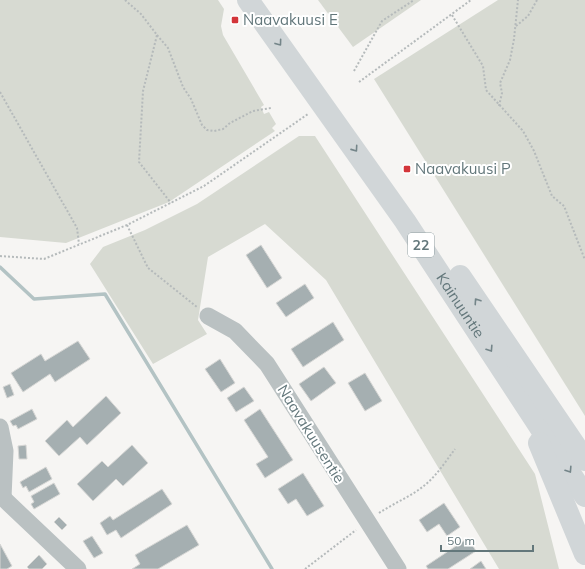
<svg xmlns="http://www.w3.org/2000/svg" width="585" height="569" font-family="Mulish,sans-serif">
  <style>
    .green { fill: #d7dad2 }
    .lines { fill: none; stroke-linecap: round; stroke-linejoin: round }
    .stream { stroke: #b3c3c4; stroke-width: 3.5 }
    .building { fill: #a5afb1; stroke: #d7d7d5 }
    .path { stroke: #b5babb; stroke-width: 2; stroke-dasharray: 2 2; stroke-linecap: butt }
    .minor { stroke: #bac1c2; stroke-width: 17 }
    .highway { stroke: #d1d6d8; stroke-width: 22 }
    .oneway { stroke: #748589 }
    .poi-dot { fill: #d3353a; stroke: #fff; stroke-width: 1.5 }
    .labels { text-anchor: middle; stroke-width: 4; stroke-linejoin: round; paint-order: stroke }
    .shield { fill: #fff; stroke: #92a0a3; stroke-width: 1 }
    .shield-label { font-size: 14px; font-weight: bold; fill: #63777b }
    .poi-label { font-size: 15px; fill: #63777b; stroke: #fff; text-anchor: start }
    .street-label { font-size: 15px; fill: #63777b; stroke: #fff }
  </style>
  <rect width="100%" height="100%" fill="#f6f5f3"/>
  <g class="green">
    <polygon points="0,0 218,0 224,9 221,26 223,35 264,105 261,107 264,114 269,112 276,124 272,128 275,131 169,202 66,243 0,237"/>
    <polygon points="318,0 421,0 353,47"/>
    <polygon points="498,0 585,0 585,416 374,79"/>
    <polygon points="299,136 315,136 535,474 559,569 499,569 326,280 265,224 208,257 198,320 207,334 153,364 90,264 103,247 145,230 197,204"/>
  </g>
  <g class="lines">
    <polyline class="stream" points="0,267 34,299 105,294 272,569"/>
  </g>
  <g class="building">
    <polygon points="261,245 282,278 267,288 246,255"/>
    <polygon points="305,284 314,298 286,317 276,303"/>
    <polygon points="333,322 344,340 303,367 291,349"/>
    <polygon points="78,341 90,359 55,382 50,374 23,392 11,373 41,354 45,361"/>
    <polygon points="220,359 235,383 221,392 205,369"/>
    <polygon points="324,367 336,383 311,401 299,384"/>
    <polygon points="365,373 382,401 365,411 348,383"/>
    <polygon points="10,384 14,395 7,398 3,387"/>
    <polygon points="244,387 254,401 236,412 227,398"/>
    <polygon points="106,396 121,413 87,445 80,437 59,456 45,441 67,420 73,427"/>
    <polygon points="32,409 37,419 18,429 16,425 13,426 10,421"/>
    <polygon points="260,409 293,460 265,478 256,464 268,457 244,420"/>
    <polygon points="26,445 27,459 19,459 18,446"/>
    <polygon points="132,445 148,463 123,486 116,479 93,501 77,484 102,461 108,467"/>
    <polygon points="46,467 52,479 29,492 26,486 23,488 20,482"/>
    <polygon points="303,473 324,506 307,516 296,499 288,504 278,489"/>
    <polygon points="54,483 60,494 34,509 31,504 34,502 31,496"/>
    <polygon points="162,489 172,504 121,538 116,530 107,535 100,523 110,516 113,520"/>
    <polygon points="444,503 460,527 447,536 439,524 427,532 419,520"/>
    <polygon points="59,517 67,525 62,530 54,522"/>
    <polygon points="187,525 199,545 158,569 132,569 140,564 135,555"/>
    <polygon points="92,536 103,553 94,558 83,541"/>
    <polygon points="468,538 476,551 448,569 428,569 426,566"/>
    <polygon points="0,544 12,566 7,569 0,569"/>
    <polygon points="39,555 47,564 42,569 29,569 27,567"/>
    <polygon points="481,561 486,569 470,569"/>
  </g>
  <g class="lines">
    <g class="path">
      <polyline points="125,0 141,14 157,35 143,91 139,162 171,203"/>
      <polyline points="452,15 483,66 486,90 523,131 534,151 552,196 564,206 585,260"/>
      <polyline points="516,26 528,16 537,0"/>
      <polyline points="157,35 168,48 183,87 191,99 202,125 207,130 214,131 223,129 230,123 253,111 271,108"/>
      <polyline points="354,71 382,21 414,0"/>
      <polyline points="359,82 471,0"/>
      <polyline points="0,92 77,228 79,244"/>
      <polyline points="499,106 502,93 500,83 510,60 514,39 518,0"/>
      <polyline points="127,225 148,268 197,307"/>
      <polyline points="0,256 44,259 127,225 204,186 308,114"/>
      <path d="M379,513C394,503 412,496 425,485C437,475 446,461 455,449"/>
      <polyline points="305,569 356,530"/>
    </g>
    <g class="minor">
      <polyline points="208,316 235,331 267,364 398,569"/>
      <polyline points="0,427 5,451 3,498"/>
      <polyline points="0,498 3,498 78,569"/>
    </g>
    <g class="highway">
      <path id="s1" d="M248,0L405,221L585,496"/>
      <polyline points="460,276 585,460"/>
      <polyline points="539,443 585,554"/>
    </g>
  </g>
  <defs><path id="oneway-chevron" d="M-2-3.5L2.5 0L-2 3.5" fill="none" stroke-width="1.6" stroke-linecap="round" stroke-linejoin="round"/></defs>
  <g class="oneway">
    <use href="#oneway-chevron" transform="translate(279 43) rotate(54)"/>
    <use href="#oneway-chevron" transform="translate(355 149) rotate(55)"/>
    <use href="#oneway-chevron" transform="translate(477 301) rotate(-124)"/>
    <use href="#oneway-chevron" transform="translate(490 349) rotate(57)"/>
    <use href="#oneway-chevron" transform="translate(569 470) rotate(57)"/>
  </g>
  <g class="poi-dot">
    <rect x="231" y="16" width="8" height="8" rx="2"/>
    <rect x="403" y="165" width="8" height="8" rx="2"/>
  </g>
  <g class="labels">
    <rect class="shield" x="408" y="233" width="26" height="24" rx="3"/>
    <g class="shield-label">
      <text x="421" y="250">22</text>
    </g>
    <g class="poi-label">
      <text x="243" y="25">Naavakuusi E</text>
      <text x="415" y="174">Naavakuusi P</text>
    </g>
    <g class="street-label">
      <text dy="5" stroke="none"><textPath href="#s1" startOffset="372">Kainuuntie</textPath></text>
      <text transform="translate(311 434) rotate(58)" y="5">Naavakuusentie</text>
    </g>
  </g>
  <path d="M441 545v6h92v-6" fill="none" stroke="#63777b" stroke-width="2"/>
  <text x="447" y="545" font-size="12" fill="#63777b" stroke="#ffffff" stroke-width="3" paint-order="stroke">50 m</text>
</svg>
